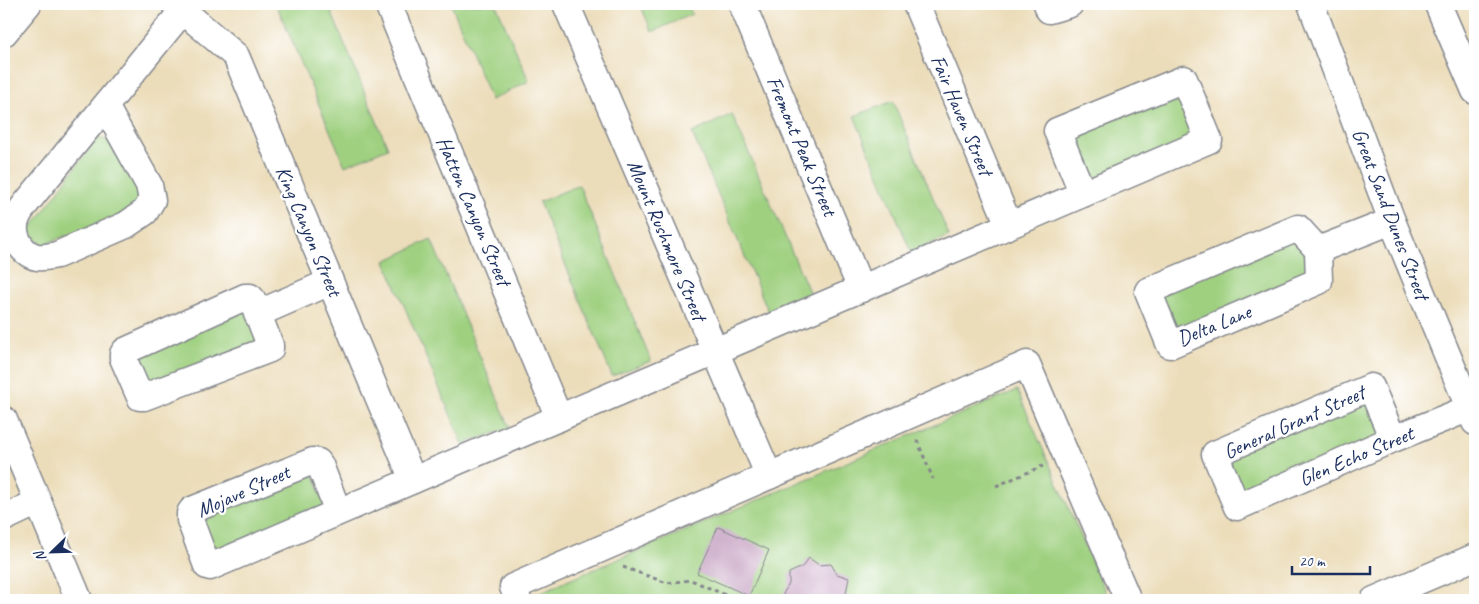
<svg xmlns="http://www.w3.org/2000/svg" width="1479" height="604" font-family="Caveat,sans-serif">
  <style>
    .green { fill: #9fd080; stroke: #5d806f }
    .building { fill: #c098bc }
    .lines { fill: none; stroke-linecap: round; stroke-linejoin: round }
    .minor-casing { stroke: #84868c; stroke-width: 29 }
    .path { stroke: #84868c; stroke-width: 3; stroke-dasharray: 4 4; stroke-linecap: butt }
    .minor { stroke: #fff; stroke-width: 26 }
    .labels { text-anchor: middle; stroke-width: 4.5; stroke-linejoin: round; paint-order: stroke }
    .street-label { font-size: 21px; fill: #1b2f5e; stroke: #fff }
  </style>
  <rect width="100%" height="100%" fill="#fff"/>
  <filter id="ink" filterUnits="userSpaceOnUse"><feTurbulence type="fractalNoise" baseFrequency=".02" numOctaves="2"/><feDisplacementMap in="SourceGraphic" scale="10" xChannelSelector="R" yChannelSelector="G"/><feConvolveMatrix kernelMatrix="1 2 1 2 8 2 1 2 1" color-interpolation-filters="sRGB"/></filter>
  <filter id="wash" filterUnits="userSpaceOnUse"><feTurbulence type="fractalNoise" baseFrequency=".0096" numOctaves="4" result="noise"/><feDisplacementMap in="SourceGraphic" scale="20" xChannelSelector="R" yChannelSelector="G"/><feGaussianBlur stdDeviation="1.12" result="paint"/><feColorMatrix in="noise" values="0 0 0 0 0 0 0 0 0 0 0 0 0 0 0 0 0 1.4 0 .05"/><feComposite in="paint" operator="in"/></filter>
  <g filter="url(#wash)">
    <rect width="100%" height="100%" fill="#ecddba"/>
    <g class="green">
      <polygon points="276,4 328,4 388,148 345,166"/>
      <polygon points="451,4 496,4 529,81 491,100"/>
      <polygon points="640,4 688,4 692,14 652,32"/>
      <polygon points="1177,90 1197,138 1091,183 1070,133"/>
      <polygon points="893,101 949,236 911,252 854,116"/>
      <polygon points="732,114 811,296 769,313 692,133"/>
      <polygon points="97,138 116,141 144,194 132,211 42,245 29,231"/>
      <polygon points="579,185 651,361 612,376 539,202"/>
      <polygon points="1294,234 1313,252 1314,279 1173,336 1154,294"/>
      <polygon points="431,239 510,428 463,444 385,261"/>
      <polygon points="246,305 264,345 151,386 139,356"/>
      <polygon points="1017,390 1109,600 531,600 529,597"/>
      <polygon points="1370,395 1387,438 1240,502 1221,457"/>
      <polygon points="312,470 327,511 215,556 201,516"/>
    </g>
    <g id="blocks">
      <g class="building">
        <polygon points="718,527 769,550 749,596 697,573"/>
        <polygon points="809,558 819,565 831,564 837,574 849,578 846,593 849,600 785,600 783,594 789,584 789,573 802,567"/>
      </g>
    </g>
  </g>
  <g filter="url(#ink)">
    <use href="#blocks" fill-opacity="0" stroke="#84868c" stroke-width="1"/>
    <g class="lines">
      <defs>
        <g id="minor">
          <polyline points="175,4 236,56 413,480"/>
          <polyline points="388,4 559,418"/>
          <polyline points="566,4 769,476"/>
          <polyline points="742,4 861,289"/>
          <polyline points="916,4 1009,225"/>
          <polyline points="1047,4 1049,10 1070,4"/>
          <polyline points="1311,4 1392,221 1475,422"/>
          <polyline points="1439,7 1475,91"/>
          <polyline points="4,33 28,4"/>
          <path d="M105,106L149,185L152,200L145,212L126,225L57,255C51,256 44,258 37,257C21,254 10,233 17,218C19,212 24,206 28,201L188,4"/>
          <polygon points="1298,228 1318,250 1319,281 1170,345 1148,291"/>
          <polyline points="1318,250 1392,221"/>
          <polygon points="245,297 250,297 252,299 270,345 270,349 144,397 140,397 123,358 123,354 125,351"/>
          <polyline points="257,314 330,282"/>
          <polyline points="4,420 79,600"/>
          <polyline points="1393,439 1371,387 1215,454 1237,507 1393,439 1475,406"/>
          <polyline points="338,512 320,465 318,462 313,461 192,510 190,513 190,520 207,566 210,567 1209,140 1184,79 1057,131 1083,194"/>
          <polyline points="4,518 38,502"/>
          <polyline points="518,600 513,587 1027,364 1128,600"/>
          <polyline points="1374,600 1475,557"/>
        </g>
      </defs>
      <use href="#minor" class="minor-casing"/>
      <g class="path">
        <polyline points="917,440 933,479"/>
        <polyline points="996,486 1043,466"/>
        <polyline points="623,567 667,583 691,580 737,600"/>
      </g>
      <use href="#minor" class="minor"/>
    </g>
  </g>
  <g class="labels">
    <g class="street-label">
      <text transform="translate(962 115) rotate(67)" y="7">Fair Haven Street</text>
      <text transform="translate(802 146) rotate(67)" y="7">Fremont Peak Street</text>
      <text transform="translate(474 211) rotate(67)" y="7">Hatton Canyon Street</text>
      <text transform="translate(1391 214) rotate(69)" y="7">Great Sand Dunes Street</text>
      <text transform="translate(309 231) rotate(67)" y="7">King Canyon Street</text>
      <text transform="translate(667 240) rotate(67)" y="7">Mount Rushmore Street</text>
      <text transform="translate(1214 325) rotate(-22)" y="7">Delta Lane</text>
      <text transform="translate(1294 422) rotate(-24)" y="7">General Grant Street</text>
      <text transform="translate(1356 456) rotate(-23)" y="7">Glen Echo Street</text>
      <text transform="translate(243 491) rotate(-24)" y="7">Mojave Street</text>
    </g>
  </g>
  <rect width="1479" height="604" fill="none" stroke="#fff" stroke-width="20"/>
  <g transform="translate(52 552) rotate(247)" stroke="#ffffff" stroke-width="4" paint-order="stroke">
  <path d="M0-4L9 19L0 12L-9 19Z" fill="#1b2f5e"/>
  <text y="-8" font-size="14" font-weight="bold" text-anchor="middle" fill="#1b2f5e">N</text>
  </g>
  <path d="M1292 566v8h78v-8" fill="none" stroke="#1b2f5e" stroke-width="2.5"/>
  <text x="1299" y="566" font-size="15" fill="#1b2f5e" stroke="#ffffff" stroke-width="4" paint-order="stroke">20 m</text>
</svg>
